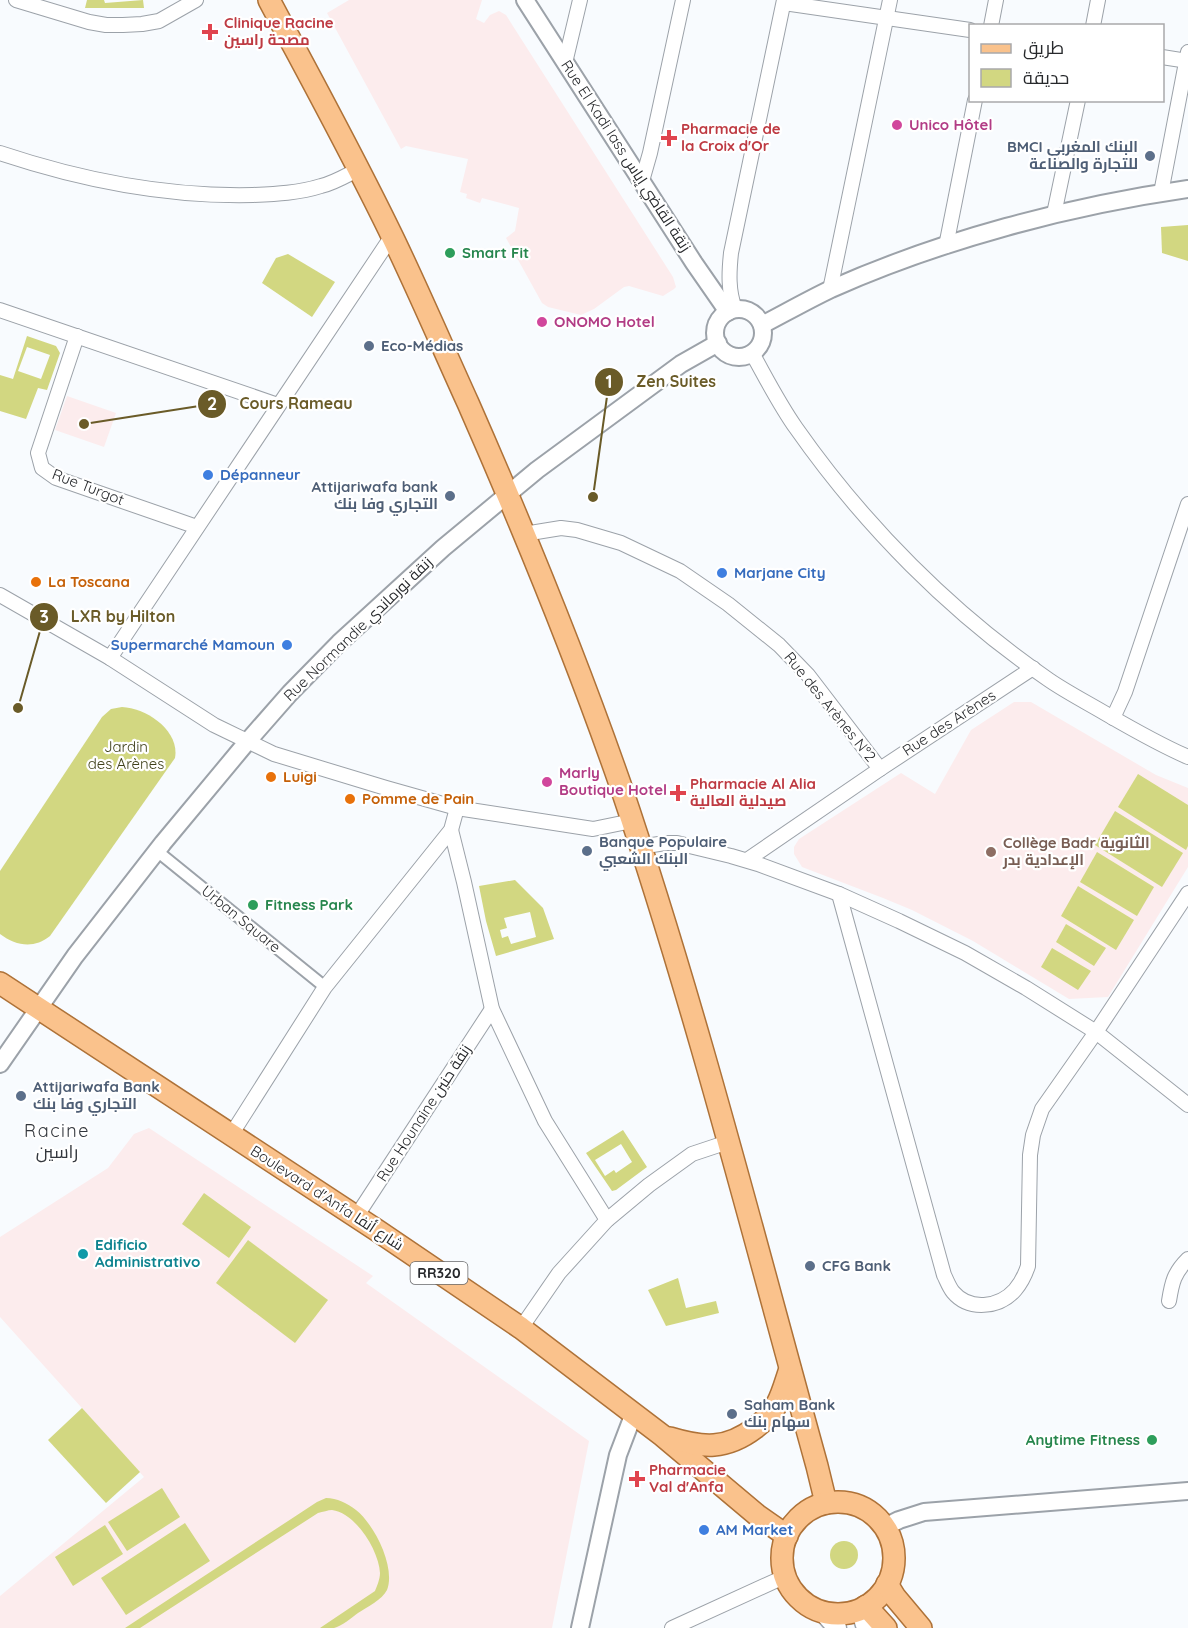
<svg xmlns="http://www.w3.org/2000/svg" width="1188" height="1628" font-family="Quicksand,Cairo,sans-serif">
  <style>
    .education { fill: #fceced }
    .green { fill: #d2d781; fill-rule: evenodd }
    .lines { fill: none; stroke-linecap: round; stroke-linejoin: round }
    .pedestrian-casing { stroke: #9ca2a9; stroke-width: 14 }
    .minor-casing { stroke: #9ca2a9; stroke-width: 16 }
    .tertiary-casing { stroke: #9ca2a9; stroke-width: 20 }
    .secondary-casing { stroke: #9ca2a9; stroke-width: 21 }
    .primary-casing { stroke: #ae7238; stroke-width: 24 }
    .pedestrian { stroke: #fff; stroke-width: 10 }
    .minor { stroke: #fff; stroke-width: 14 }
    .tertiary { stroke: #fff; stroke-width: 16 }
    .secondary { stroke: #fff; stroke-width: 18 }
    .primary { stroke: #fac28c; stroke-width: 21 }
    .health-dot { fill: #e0444e; stroke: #fff; stroke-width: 2 }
    .hotel-dot { fill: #d1479c; stroke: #fff; stroke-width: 2 }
    .service-dot { fill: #5c6f8a; stroke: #fff; stroke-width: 2 }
    .leisure-dot { fill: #2e9e5b; stroke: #fff; stroke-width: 2 }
    .shop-dot { fill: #3f7fe0; stroke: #fff; stroke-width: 2 }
    .food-dot { fill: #e8710a; stroke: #fff; stroke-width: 2 }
    .education-dot { fill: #8d6e63; stroke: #fff; stroke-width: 2 }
    .culture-dot { fill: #0f9aa8; stroke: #fff; stroke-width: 2 }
    .labels { text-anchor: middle; stroke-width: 4.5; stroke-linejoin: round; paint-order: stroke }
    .shield { fill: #fff; stroke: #68696b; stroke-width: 1.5 }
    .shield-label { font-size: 14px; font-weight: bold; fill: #27292c }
    .health-label { font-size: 15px; font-weight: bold; fill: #be3a42; stroke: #fff; text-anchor: start }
    .hotel-label { font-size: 15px; font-weight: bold; fill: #b23c85; stroke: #fff; text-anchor: start }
    .service-label { font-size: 15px; font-weight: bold; fill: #4e5e75; stroke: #fff; text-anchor: start }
    .street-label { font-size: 15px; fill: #27292c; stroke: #fff }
    .leisure-label { font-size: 15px; font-weight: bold; fill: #27864d; stroke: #fff; text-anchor: start }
    .shop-label { font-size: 15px; font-weight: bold; fill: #366cbe; stroke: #fff; text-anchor: start }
    .food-label { font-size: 15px; font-weight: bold; fill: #c56008; stroke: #fff; text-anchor: start }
    .park-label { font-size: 15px; fill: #3f401a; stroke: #fff }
    .education-label { font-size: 15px; font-weight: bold; fill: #785e54; stroke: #fff; text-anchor: start }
    .culture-label { font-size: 15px; font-weight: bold; fill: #0d838f; stroke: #fff; text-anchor: start }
    .quarter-label { font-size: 18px; letter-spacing: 1.5px; fill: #33373d; stroke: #fff }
    .leader { fill: none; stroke: #6a5b28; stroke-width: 2 }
    .callout-dot { fill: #6a5b28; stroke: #fff; stroke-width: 2 }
    .mark-label { font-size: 18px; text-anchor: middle; font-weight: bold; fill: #fff }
    .callout-label { font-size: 16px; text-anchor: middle; font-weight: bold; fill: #6a5b28; stroke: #fff; stroke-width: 4.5; stroke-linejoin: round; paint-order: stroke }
  </style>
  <rect width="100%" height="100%" fill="#f8fbfe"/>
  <g class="education">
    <polygon points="349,0 482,0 476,19 484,23 490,15 499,11 506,15 673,277 676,287 674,289 663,296 629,286 624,287 594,309 581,315 548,307 542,303 506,238 515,231 519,208 482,198 480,203 466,198 467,194 460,192 468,159 406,146 401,149 327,13"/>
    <polygon points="67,396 116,413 104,447 55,430"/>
    <polygon points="1014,702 1031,702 1156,775 1188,788 1188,867 1108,997 1069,999 973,941 912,910 883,898 802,867 794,854 794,847 799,839 901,773 935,794 971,730"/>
    <polygon points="149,1128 373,1276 366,1283 589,1441 552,1628 0,1628 0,1596 144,1477 0,1317 0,1237 108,1168 134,1134"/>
  </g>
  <g class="green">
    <polygon points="87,0 104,0 105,3 143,0 144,8 85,8"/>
    <polygon points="1188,225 1188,261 1162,253 1161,227"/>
    <polygon points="288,254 335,282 312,317 262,283 276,258"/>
    <path d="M27,336L56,346L60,353L47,390L38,388L26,419L0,411V375L13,379ZM27,347L50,355L41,379L18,371Z"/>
    <path d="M122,707C147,708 180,731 175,758L50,936C34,949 16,946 0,934V871L102,717L111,709Z"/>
    <polygon points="1138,774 1188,805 1188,846 1186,850 1118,807"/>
    <polygon points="1115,811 1183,853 1162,887 1095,845"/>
    <polygon points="1097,852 1154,887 1137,916 1080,882"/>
    <path d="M515,880L543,908L554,939L496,956L486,921L479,886ZM530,912L536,937L511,944L508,936L502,938L500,930L507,928L504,918Z"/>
    <polygon points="1078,886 1134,920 1116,950 1061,916"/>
    <polygon points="1066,924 1106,948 1094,966 1056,942"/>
    <polygon points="1052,948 1091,971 1078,990 1041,967"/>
    <path d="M623,1130L647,1167L616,1190L612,1191L586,1153ZM621,1144L632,1162L616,1173L614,1170L605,1176L595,1160Z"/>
    <polygon points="204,1193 251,1227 229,1258 182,1224"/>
    <polygon points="248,1240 328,1300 295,1343 216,1283"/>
    <polygon points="678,1278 686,1308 716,1301 719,1313 666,1326 648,1290"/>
    <polygon points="82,1408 140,1472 106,1503 48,1440"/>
    <polygon points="162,1488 180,1517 127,1551 108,1522"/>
    <path d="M326,1498C337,1498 347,1503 356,1510C374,1524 396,1567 387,1590C382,1600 367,1607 358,1613C351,1618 342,1626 334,1628C330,1628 324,1628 320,1628L375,1591C377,1586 380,1579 380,1573C379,1551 356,1513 332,1510C328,1510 323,1512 318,1513L140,1628H125L317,1502Z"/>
    <polygon points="185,1523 210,1561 126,1615 101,1578"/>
    <polygon points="105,1525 123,1554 73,1586 55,1557"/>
    <circle cx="844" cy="1555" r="14"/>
  </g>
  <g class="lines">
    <defs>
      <polyline id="pedestrian" points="157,851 325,987"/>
      <g id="minor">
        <polyline points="16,0 89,22 106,25 123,25 142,24 159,21 196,0"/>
        <polyline points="784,3 970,30"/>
        <polyline points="991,26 996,0"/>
        <polyline points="1093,26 1098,0"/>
        <polyline points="1162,57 1188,61"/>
        <polyline points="565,63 580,0"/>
        <path d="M0,153C81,180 167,197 253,195C276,194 299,193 321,186C334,183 347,175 359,169"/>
        <polyline points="642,181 650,153 683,0"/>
        <polyline points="1161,193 1188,52"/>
        <polyline points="1054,214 1078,100"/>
        <polyline points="946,246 975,100"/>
        <polyline points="830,290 890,0"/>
        <path d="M735,309C728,291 729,272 731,253L784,0"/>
        <polyline points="0,310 278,405"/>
        <polyline points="77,336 38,453 42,468 56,478 197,527"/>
        <path d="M752,353C766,378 779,404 796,428C864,525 951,613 1049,680C1068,693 1088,703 1108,715C1134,730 1160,745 1188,757"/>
        <polyline points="524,534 561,528 577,530 621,543 680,571 728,604 779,645 808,675 880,769"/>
        <polyline points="0,595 110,658 214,725 274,754 386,788 457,808 593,829 632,821"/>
        <polyline points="110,658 392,236"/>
        <polyline points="1113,718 1125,692 1188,504"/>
        <polyline points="451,830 464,882 492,1009 545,1121 607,1220"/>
        <polyline points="640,847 665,843 677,843 731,856 758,864 839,894 899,921 965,953 1026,988 1096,1032 1188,1105"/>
        <polyline points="747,860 880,769 1033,668"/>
        <path d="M839,894L944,1275C947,1281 949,1287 953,1292C969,1311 999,1308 1015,1290C1021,1283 1025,1275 1028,1266L1030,1155L1033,1135L1042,1109L1096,1032L1188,893"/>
        <polyline points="231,1135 325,987 451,830 457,808"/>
        <polyline points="356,1217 492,1009"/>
        <path d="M1169,1301C1172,1282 1174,1273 1188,1259"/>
        <polyline points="521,1328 559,1273 607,1220 649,1185 692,1154 728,1142"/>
        <polyline points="672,1628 786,1576"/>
      </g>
      <g id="tertiary">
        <polyline points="525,0 694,263 728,312"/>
        <circle cx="739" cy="333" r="24"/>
        <path d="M762,325C785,313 808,300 831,289C941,240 1069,206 1188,189"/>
        <polyline points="0,1064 75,956 163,843 247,742 290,693 339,643 443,548 537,470 681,364 718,343"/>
        <polyline points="885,1527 899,1520 924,1512 1188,1491"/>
        <polyline points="580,1628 618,1455 634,1413"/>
      </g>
      <g id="secondary">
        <polyline points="860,1609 866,1628"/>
        <polyline points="822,1611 837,1628"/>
      </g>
      <g id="primary">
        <path d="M269,0C311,79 354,157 393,238C419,292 443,348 468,403C523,528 575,655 620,784C696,1008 754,1238 817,1466L826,1503"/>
        <polyline points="0,983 378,1231 521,1328 663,1436 757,1515 787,1536"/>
        <path d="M670,1438C703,1448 726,1450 755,1428C763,1422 772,1414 777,1404C783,1393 786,1380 790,1369"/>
        <circle cx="838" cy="1558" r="56"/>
        <polyline points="887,1584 895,1597 921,1628"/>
        <polyline points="866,1606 886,1628"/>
      </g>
    </defs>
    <use href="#pedestrian" class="pedestrian-casing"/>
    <use href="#minor" class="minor-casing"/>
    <use href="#tertiary" class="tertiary-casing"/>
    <use href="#secondary" class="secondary-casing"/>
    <use href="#primary" class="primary-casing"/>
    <use href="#pedestrian" class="pedestrian"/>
    <use href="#minor" class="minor"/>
    <use href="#tertiary" class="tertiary"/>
    <use href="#secondary" class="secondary"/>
    <use href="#primary" class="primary"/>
  </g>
  <g class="health-dot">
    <path d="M207 23h6v6h6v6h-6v6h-6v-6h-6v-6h6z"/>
    <path d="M666 129h6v6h6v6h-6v6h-6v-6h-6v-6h6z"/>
    <path d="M675 784h6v6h6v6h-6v6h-6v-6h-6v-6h6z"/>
    <path d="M634 1470h6v6h6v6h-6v6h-6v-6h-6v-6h6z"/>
  </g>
  <g class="hotel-dot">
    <circle cx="897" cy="125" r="6"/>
    <circle cx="542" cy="322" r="6"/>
    <circle cx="547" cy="782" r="6"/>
  </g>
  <g class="service-dot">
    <circle cx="1150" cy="156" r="6"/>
    <circle cx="369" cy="346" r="6"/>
    <circle cx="450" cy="496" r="6"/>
    <circle cx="587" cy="851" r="6"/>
    <circle cx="21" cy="1096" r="6"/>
    <circle cx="810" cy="1266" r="6"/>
    <circle cx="732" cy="1414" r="6"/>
  </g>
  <g class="leisure-dot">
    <circle cx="450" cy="253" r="6"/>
    <circle cx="253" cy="905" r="6"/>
    <circle cx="1152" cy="1440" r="6"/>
  </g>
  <g class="shop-dot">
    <circle cx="208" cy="475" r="6"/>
    <circle cx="722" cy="573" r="6"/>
    <circle cx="287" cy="645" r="6"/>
    <circle cx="704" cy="1530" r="6"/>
  </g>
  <g class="food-dot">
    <circle cx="36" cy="582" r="6"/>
    <circle cx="271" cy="777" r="6"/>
    <circle cx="350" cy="799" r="6"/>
  </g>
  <circle class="education-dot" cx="991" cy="852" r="6"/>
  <circle class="culture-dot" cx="83" cy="1254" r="6"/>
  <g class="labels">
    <rect class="shield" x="410.5" y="1262" width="57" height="22" rx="4.5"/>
    <g class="shield-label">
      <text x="439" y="1278">RR320</text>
    </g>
    <g class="health-label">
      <text x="224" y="28">Clinique Racine<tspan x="224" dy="17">مصحة راسين</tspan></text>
      <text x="681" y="134">Pharmacie de<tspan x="681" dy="17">la Croix d'Or</tspan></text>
      <text x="690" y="789">Pharmacie Al Alia<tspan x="690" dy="17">صيدلية العالية</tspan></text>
      <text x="649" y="1475">Pharmacie<tspan x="649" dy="17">Val d'Anfa</tspan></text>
    </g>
    <g class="hotel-label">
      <text x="909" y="130">Unico Hôtel</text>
      <text x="554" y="327">ONOMO Hotel</text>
      <text x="559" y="778">Marly<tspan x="559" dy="17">Boutique Hotel</tspan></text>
    </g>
    <g class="service-label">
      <text x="1138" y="152" text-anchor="end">BMCI البنك المغربي<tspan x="1138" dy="17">للتجارة والصناعة</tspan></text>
      <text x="381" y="351">Eco-Médias</text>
      <text x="438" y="492" text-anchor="end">Attijariwafa bank<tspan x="438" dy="17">التجاري وفا بنك</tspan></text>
      <text x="599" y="847">Banque Populaire<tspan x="599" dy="17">البنك الشعبي</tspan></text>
      <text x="33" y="1092">Attijariwafa Bank<tspan x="33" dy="17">التجاري وفا بنك</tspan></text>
      <text x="822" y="1271">CFG Bank</text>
      <text x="744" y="1410">Saham Bank<tspan x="744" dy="17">سهام بنك</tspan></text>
    </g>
    <g class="street-label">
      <text transform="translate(626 156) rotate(57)" y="5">Rue El Kadi Iass زنقة القاضي إياس</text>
      <text transform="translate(88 487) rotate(21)" y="5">Rue Turgot</text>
      <text transform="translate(358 629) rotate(-44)" y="5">Rue Normandie زنقة نورماندي</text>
      <text transform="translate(830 707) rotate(51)" y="5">Rue des Arènes N°2</text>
      <text transform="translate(949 723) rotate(-33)" y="5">Rue des Arènes</text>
      <text transform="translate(241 919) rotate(39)" y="5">Urban Square</text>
      <text transform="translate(424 1113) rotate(-57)" y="5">Rue Hounaine زنقة حنين</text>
      <text transform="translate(327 1198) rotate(33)" y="5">Boulevard d'Anfa شارع أنفا</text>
    </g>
    <g class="leisure-label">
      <text x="462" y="258">Smart Fit</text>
      <text x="265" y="910">Fitness Park</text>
      <text x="1140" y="1445" text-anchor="end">Anytime Fitness</text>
    </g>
    <g class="shop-label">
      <text x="220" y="480">Dépanneur</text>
      <text x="734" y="578">Marjane City</text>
      <text x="275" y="650" text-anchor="end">Supermarché Mamoun</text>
      <text x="716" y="1535">AM Market</text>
    </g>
    <g class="food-label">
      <text x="48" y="587">La Toscana</text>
      <text x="283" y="782">Luigi</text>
      <text x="362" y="804">Pomme de Pain</text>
    </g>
    <g class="park-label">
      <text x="126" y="752">Jardin<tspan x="126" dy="17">des Arènes</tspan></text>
    </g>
    <g class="education-label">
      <text x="1003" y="848">Collège Badr الثانوية<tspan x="1003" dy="17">الإعدادية بدر</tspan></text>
    </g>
    <g class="culture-label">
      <text x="95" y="1250">Edificio<tspan x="95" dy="17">Administrativo</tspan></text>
    </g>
    <g class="quarter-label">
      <text x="57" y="1137">Racine<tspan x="57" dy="21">راسين</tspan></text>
    </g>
  </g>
  <path class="leader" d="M593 497L609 382M84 424L212 404M18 708L44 617"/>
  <g class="callout-dot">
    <circle cx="593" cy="497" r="6"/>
    <circle cx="84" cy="424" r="6"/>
    <circle cx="18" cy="708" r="6"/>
    <circle cx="609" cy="382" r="15"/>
    <circle cx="212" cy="404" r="15"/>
    <circle cx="44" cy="617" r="15"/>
  </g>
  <g class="mark-label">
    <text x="609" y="388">1</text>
    <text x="212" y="410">2</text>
    <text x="44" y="623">3</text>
  </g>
  <g class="callout-label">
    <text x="676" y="387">Zen Suites</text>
    <text x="296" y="409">Cours Rameau</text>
    <text x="123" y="622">LXR by Hilton</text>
  </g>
  <rect x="969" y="24" width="195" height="78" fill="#ffffff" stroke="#a9a9ab" stroke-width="1.5"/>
  <rect x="981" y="44" width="30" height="9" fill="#fac28c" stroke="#a9a9ab" stroke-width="1.5"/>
  <text x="1023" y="54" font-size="18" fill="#27292c">طريق</text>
  <rect x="981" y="69" width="30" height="18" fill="#d2d781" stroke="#a9a9ab" stroke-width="1.5"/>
  <text x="1023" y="84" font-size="18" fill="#27292c">حديقة</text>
</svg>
